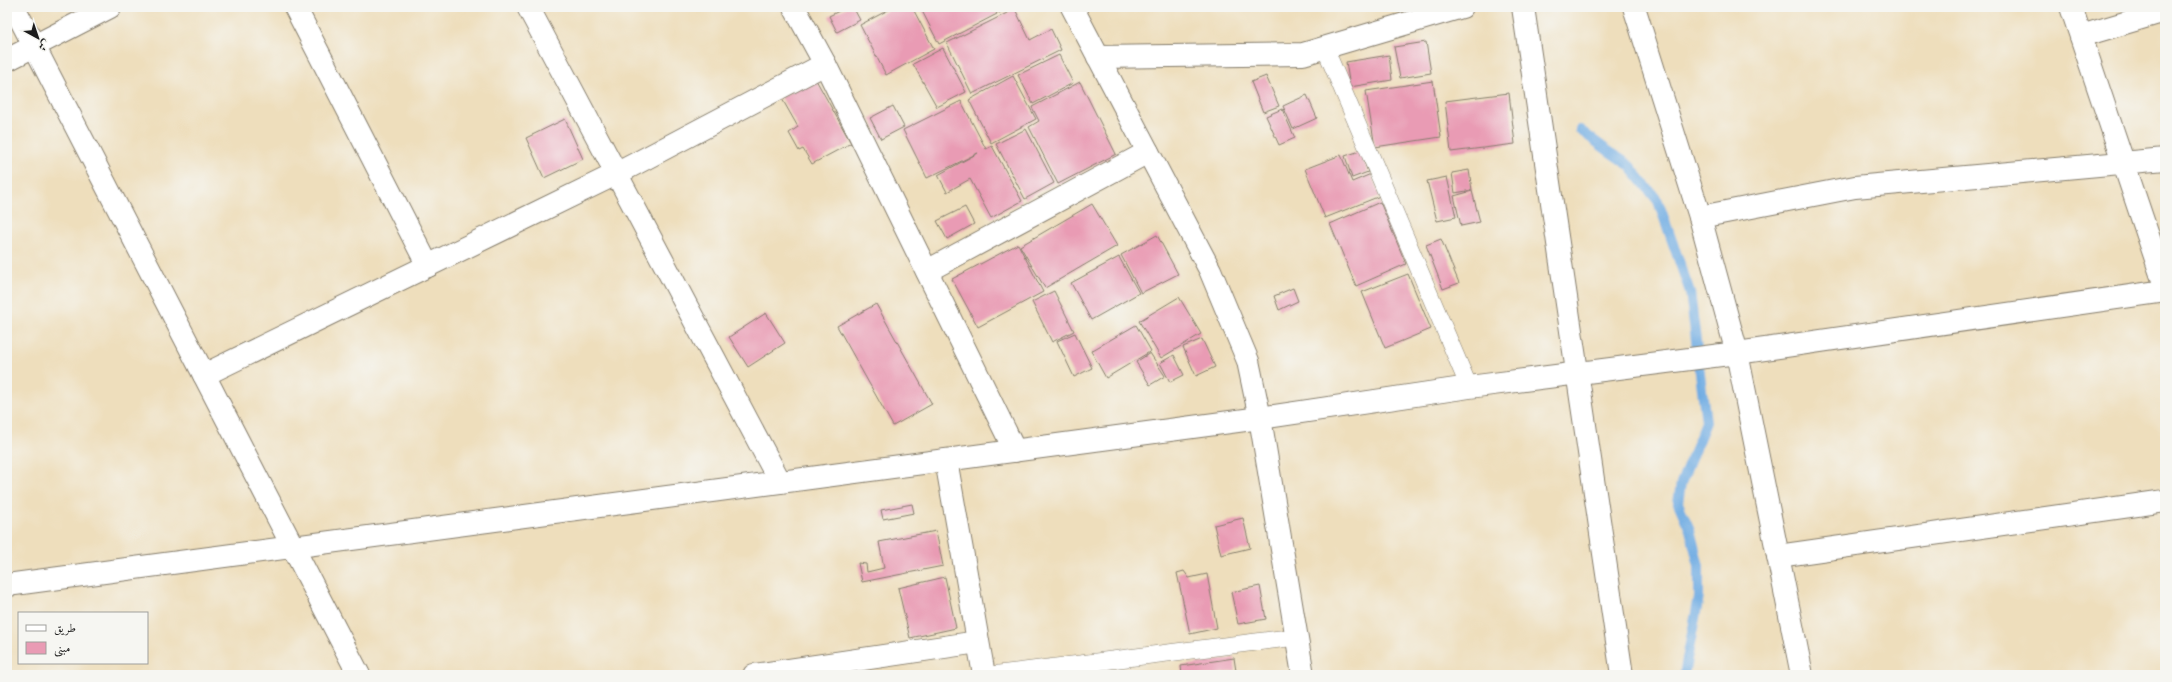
<svg xmlns="http://www.w3.org/2000/svg" width="2172" height="682" font-family="'IM FELL French Canon',Amiri,serif">
  <style>
    .lines { fill: none; stroke-linecap: round; stroke-linejoin: round }
    .stream { stroke: #72ade3; stroke-width: 10 }
    .building { fill: #e99bb4 }
    .service-casing { stroke: #857d6c; stroke-width: 18 }
    .minor-casing { stroke: #857d6c; stroke-width: 24 }
    .tertiary-casing { stroke: #857d6c; stroke-width: 24 }
    .service { stroke: #fff; stroke-width: 17 }
    .minor { stroke: #fff; stroke-width: 22 }
    .tertiary { stroke: #fff; stroke-width: 22 }
  </style>
  <rect width="100%" height="100%" fill="#f6f6f2"/>
  <filter id="ink" filterUnits="userSpaceOnUse"><feTurbulence type="fractalNoise" baseFrequency=".025" numOctaves="2"/><feDisplacementMap in="SourceGraphic" scale="8" xChannelSelector="R" yChannelSelector="G"/><feConvolveMatrix kernelMatrix="1 2 1 2 8 2 1 2 1" color-interpolation-filters="sRGB"/></filter>
  <filter id="wash" filterUnits="userSpaceOnUse"><feTurbulence type="fractalNoise" baseFrequency=".012" numOctaves="4" result="noise"/><feDisplacementMap in="SourceGraphic" scale="16" xChannelSelector="R" yChannelSelector="G"/><feGaussianBlur stdDeviation="0.9" result="paint"/><feColorMatrix in="noise" values="0 0 0 0 0 0 0 0 0 0 0 0 0 0 0 0 0 1.4 0 .05"/><feComposite in="paint" operator="in"/></filter>
  <g filter="url(#wash)">
    <rect width="100%" height="100%" fill="#eedebc"/>
    <g class="lines">
      <polyline class="stream" points="1580,130 1607,150 1629,165 1658,201 1690,292 1706,422 1681,483 1678,503 1690,530 1699,566 1699,597 1684,675"/>
    </g>
    <g id="blocks">
      <g class="building">
        <polygon points="847,7 853,7 860,20 837,32 829,16"/>
        <polygon points="894,7 912,7 934,49 886,75 860,25"/>
        <polygon points="920,7 953,7 954,10 961,7 993,7 997,14 939,44"/>
        <polygon points="995,7 1010,7 999,13"/>
        <polygon points="1015,9 1030,40 1051,29 1061,50 972,94 947,43"/>
        <polygon points="1426,42 1431,73 1400,78 1394,47"/>
        <polygon points="943,48 966,92 937,107 913,64"/>
        <polygon points="1059,55 1073,83 1033,104 1018,75"/>
        <polygon points="1389,55 1392,80 1350,87 1346,62"/>
        <polygon points="1013,76 1036,119 991,143 969,100"/>
        <polygon points="1266,76 1279,106 1263,112 1251,82"/>
        <polygon points="815,78 851,143 812,164 803,149 799,151 789,133 798,127 781,97"/>
        <polygon points="1433,81 1441,137 1375,147 1366,91"/>
        <polygon points="1080,82 1116,154 1058,184 1029,127 1039,121 1032,107"/>
        <polygon points="1509,93 1515,144 1451,152 1445,101"/>
        <polygon points="1307,95 1317,118 1293,129 1283,106"/>
        <polygon points="961,101 986,149 992,146 1022,201 991,218 970,179 947,192 938,175 978,153 927,178 903,130"/>
        <polygon points="893,106 904,127 881,139 870,118"/>
        <polygon points="1282,109 1295,138 1279,145 1266,116"/>
        <polygon points="565,119 583,159 544,178 526,138"/>
        <polygon points="1026,129 1054,183 1025,199 996,144"/>
        <polygon points="1360,151 1368,172 1352,178 1345,156"/>
        <polygon points="1341,155 1352,182 1371,174 1380,196 1325,218 1305,169"/>
        <polygon points="1469,170 1472,190 1455,193 1452,173"/>
        <polygon points="1447,177 1456,217 1437,221 1427,181"/>
        <polygon points="1472,191 1480,222 1461,226 1454,196"/>
        <polygon points="1380,202 1406,264 1356,286 1330,224"/>
        <polygon points="1092,204 1117,246 1045,288 1020,246"/>
        <polygon points="965,207 974,224 947,239 937,221"/>
        <polygon points="1157,235 1178,274 1141,293 1121,255"/>
        <polygon points="1441,239 1459,283 1443,289 1426,245"/>
        <polygon points="1018,244 1043,292 978,327 952,279"/>
        <polygon points="1119,257 1139,293 1091,320 1071,283"/>
        <polygon points="1408,274 1431,329 1385,348 1362,292"/>
        <polygon points="1293,288 1298,301 1279,310 1274,296"/>
        <polygon points="1054,291 1074,331 1052,342 1032,302"/>
        <polygon points="1179,297 1201,334 1161,358 1139,321"/>
        <polygon points="876,304 932,404 893,426 837,326"/>
        <polygon points="766,313 785,343 748,367 729,337"/>
        <polygon points="1136,325 1151,351 1106,378 1091,351"/>
        <polygon points="1075,333 1092,368 1074,377 1057,341"/>
        <polygon points="1202,339 1215,367 1196,376 1183,347"/>
        <polygon points="1150,353 1165,376 1150,385 1136,362"/>
        <polygon points="1174,355 1184,375 1170,382 1160,363"/>
        <polygon points="912,504 914,513 883,519 881,510"/>
        <polygon points="1243,518 1250,548 1221,555 1214,525"/>
        <polygon points="936,531 943,566 862,582 858,563 866,564 867,572 884,568 879,542"/>
        <polygon points="1184,571 1189,578 1207,574 1217,628 1190,634 1177,573"/>
        <polygon points="945,577 956,628 910,638 898,588"/>
        <polygon points="1260,586 1266,619 1238,624 1231,592"/>
        <polygon points="1234,658 1236,671 1213,675 1182,675 1181,666"/>
      </g>
    </g>
  </g>
  <g filter="url(#ink)">
    <use href="#blocks" fill-opacity="0" stroke="#857d6c" stroke-width="1"/>
    <g class="lines">
      <defs>
        <g id="service">
          <polyline points="1325,48 1469,387"/>
          <polyline points="991,675 1296,637"/>
        </g>
        <g id="minor">
          <polyline points="14,7 359,675"/>
          <polyline points="295,7 428,266"/>
          <polyline points="528,7 780,482"/>
          <polyline points="794,7 825,64 1015,451"/>
          <polyline points="1523,7 1622,675"/>
          <polyline points="1634,7 1700,217 1737,353 1802,675"/>
          <polyline points="2071,7 2165,286"/>
          <polyline points="2081,36 2165,11"/>
          <polyline points="1098,57 1303,54 1462,7"/>
          <polyline points="7,60 110,7"/>
          <polyline points="1700,217 1855,187 2165,159"/>
          <polyline points="927,271 1148,152"/>
          <polyline points="204,375 616,174 825,64"/>
          <polyline points="946,460 984,675"/>
          <polyline points="1778,556 2165,501"/>
          <polyline points="7,585 1260,418 1469,387 1737,353 2165,291"/>
          <polyline points="754,675 978,642"/>
        </g>
        <polyline id="tertiary" points="1072,7 1210,270 1248,361 1260,418 1303,675"/>
      </defs>
      <use href="#service" class="service-casing"/>
      <use href="#minor" class="minor-casing"/>
      <use href="#tertiary" class="tertiary-casing"/>
      <use href="#service" class="service"/>
      <use href="#minor" class="minor"/>
      <use href="#tertiary" class="tertiary"/>
    </g>
  </g>
  <rect width="2172" height="682" fill="none" stroke="#f6f6f2" stroke-width="24"/>
  <rect x="18" y="612" width="130" height="52" fill="#f6f6f2" stroke="#9f9f9c"/>
  <rect x="26" y="625" width="20" height="6" fill="#ffffff" stroke="#9f9f9c"/>
  <text x="54" y="632" font-size="12" fill="#1c1c1c">طريق</text>
  <rect x="26" y="642" width="20" height="12" fill="#e99bb4" stroke="#9f9f9c"/>
  <text x="54" y="652" font-size="12" fill="#1c1c1c">مبنى</text>
  <g transform="translate(38 38) rotate(140)" stroke="#f6f6f2" stroke-width="3" paint-order="stroke">
  <path d="M0-3L7 15L0 10L-7 15Z" fill="#1c1c1c"/>
  <text y="-6" font-size="11" font-weight="bold" text-anchor="middle" fill="#1c1c1c">ش</text>
  </g>
</svg>
